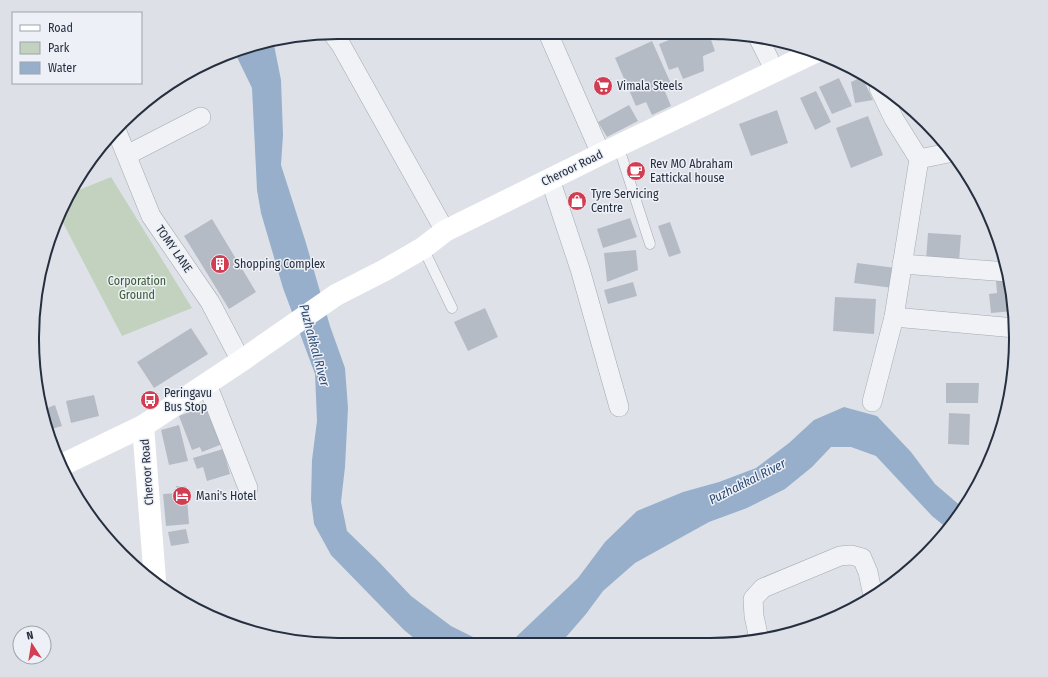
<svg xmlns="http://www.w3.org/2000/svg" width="1048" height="677" font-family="'Fira Sans Condensed',sans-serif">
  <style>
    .green { fill: #c3d2be }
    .water { fill: #97afca }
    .building { fill: #b5bbc5 }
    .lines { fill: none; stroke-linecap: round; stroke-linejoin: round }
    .lane-casing { stroke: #a3a9b2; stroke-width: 11 }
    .street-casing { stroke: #a3a9b2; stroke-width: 20 }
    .lane { stroke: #f0f2f6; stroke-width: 10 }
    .street { stroke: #f0f2f6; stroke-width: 19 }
    .secondary { stroke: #fff; stroke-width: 22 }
    .labels { text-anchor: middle; stroke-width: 3; stroke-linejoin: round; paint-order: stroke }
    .poi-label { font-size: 12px; fill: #262f3f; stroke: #edf0f6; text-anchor: start }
    .street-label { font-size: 12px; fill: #262f3f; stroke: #edf0f6 }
    .park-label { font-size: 12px; fill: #3a5b33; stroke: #edf0f6 }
    .water-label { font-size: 13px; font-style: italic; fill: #2f4d74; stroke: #edf0f6 }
    .rim { fill: none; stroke: #262f3f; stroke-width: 2 }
  </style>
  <rect width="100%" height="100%" fill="#dee2e8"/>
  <polygon class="green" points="111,177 192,308 122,336 60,217 74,192"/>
  <g class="water">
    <polygon points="272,43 274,45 281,80 283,135 281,165 306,243 330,326 345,368 348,408 345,467 341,502 347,531 378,561 411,596 451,626 475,638 489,643 420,643 404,630 331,555 314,524 311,500 312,460 317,421 315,374 283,288 261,213 257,190 252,88 234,51 240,48"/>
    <polygon points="844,407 877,416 911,452 935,484 963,508 948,529 932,516 876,456 851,447 831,447 812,467 785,489 747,508 709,522 635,563 603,591 586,614 560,644 505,643 515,638 578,578 605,542 637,511 683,492 719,482 756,468 789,443 814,420"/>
  </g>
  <g class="building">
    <polygon points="672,34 709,34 715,51 703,56 704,71 683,79 678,67 669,70 659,44 674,38"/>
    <polygon points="652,41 672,86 664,89 671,106 652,115 646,102 636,106 615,58"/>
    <polygon points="862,77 873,100 855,103 851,82"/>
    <polygon points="839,78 852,106 832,114 819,87"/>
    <polygon points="816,91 831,122 815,130 800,98"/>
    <polygon points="629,105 638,121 607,137 598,122"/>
    <polygon points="777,110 788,143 751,156 739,124"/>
    <polygon points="868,116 883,155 851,168 836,128"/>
    <polygon points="630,218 637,237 603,248 597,229"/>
    <polygon points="212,219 256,292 229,309 184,236"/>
    <polygon points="670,222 681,253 669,257 658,226"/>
    <polygon points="928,233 961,235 959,262 926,260"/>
    <polygon points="636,250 638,270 607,282 604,253"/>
    <polygon points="857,263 896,268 893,288 854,283"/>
    <polygon points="1009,279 1014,311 991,313 989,294 997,293 996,281"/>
    <polygon points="633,282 637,296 608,304 604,290"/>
    <polygon points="835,297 876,299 874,334 833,331"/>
    <polygon points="485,308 498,337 468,351 454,322"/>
    <polygon points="191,328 208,354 154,388 137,362"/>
    <polygon points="946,383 979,383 978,403 946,403"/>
    <polygon points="94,395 99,416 71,423 66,401"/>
    <polygon points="214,403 225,443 202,452 200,447 192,450 179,416"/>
    <polygon points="55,405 62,426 48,430 42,418 42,410"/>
    <polygon points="949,413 970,414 969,445 948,444"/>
    <polygon points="179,425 188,461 169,465 161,430"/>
    <polygon points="223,449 230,474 207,481 203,467 197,469 193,458"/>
    <polygon points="176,486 186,486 189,524 166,526 163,494 178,493"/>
    <polygon points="186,529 189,543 171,546 168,532"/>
  </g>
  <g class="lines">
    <defs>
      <g id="lane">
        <polyline points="618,145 650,244"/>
        <polyline points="423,248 452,308"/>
      </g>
      <g id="street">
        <polyline points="332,33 341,45 445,231"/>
        <polyline points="548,33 601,154"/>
        <polyline points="758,37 775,71"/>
        <polyline points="879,88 894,119 919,159 894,317 1015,328"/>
        <polyline points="117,132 151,216 210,302 241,361"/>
        <polyline points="127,155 201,117"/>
        <polyline points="919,159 953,152"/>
        <polyline points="550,179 580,269 619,407"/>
        <polyline points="902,264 1008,272"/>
        <polyline points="207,384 248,488"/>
        <polyline points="872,402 894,317"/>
        <polyline points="759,639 754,616 753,599 763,588 840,556 851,555 862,558 868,572 873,596"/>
      </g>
    </defs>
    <use href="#lane" class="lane-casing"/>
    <use href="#street" class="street-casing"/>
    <use href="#lane" class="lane"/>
    <use href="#street" class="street"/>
    <g class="secondary">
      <polyline points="62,465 143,426"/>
      <polyline points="155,580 143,426 241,361 336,295 385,270 423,248 445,231 601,154 815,52"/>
    </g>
  </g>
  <defs>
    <symbol id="supermarket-disc" viewBox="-11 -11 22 22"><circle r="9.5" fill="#d33d52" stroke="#edf0f6"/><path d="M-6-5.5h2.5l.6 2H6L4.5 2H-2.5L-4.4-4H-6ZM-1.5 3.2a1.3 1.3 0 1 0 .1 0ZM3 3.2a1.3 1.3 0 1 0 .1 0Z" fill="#fff"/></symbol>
    <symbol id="cafe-disc" viewBox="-11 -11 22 22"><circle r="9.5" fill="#d33d52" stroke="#edf0f6"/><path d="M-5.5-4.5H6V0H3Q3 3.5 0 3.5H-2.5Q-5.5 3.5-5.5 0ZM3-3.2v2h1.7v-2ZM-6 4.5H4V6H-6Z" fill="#fff"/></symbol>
    <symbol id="shop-disc" viewBox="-11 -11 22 22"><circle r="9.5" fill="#d33d52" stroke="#edf0f6"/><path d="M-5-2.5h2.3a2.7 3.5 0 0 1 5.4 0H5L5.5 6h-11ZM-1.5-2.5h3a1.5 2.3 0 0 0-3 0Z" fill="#fff"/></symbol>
    <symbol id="building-disc" viewBox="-11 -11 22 22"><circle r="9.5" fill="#d33d52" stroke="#edf0f6"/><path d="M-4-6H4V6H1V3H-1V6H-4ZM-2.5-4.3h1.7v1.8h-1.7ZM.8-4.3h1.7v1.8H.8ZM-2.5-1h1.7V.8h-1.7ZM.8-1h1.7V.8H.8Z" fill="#fff"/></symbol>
    <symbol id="bus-disc" viewBox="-11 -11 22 22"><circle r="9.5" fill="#d33d52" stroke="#edf0f6"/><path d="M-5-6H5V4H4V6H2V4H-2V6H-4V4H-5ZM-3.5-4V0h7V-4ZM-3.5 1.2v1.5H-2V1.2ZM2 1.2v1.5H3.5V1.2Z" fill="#fff"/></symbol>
    <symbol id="hotel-disc" viewBox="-11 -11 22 22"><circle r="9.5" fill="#d33d52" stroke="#edf0f6"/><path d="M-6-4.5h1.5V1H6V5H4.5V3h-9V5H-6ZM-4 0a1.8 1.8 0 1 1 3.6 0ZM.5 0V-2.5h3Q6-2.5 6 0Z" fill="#fff"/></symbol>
  </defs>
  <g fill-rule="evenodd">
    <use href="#supermarket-disc" x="592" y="75" width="22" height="22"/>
    <use href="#cafe-disc" x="625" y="160" width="22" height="22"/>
    <use href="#shop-disc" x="566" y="190" width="22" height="22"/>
    <use href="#building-disc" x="209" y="253" width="22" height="22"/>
    <use href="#bus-disc" x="139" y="389" width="22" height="22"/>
    <use href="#hotel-disc" x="171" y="485" width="22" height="22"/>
  </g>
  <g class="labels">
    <g class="poi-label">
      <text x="617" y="90">Vimala Steels</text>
      <text x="650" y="168">Rev MO Abraham<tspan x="650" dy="14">Eattickal house</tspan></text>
      <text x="591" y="198">Tyre Servicing<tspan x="591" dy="14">Centre</tspan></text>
      <text x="234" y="268">Shopping Complex</text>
      <text x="164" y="397">Peringavu<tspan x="164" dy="14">Bus Stop</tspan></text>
      <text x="196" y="500">Mani's Hotel</text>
    </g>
    <g class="street-label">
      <text transform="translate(572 168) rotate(-26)" y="4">Cheroor Road</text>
      <text transform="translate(174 249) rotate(55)" y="4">TOMY LANE</text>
      <text transform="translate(147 472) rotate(-94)" y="4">Cheroor Road</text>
    </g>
    <g class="park-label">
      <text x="137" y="285">Corporation<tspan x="137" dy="14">Ground</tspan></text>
    </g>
    <g class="water-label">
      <text transform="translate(315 345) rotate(75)" y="5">Puzhakkal River</text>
      <text transform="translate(747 481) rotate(-27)" y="5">Puzhakkal River</text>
    </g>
  </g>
  <path d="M0 0H1048V677H0ZM338 39H710A299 299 0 0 1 1009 338V339A299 299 0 0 1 710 638H338A299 299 0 0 1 39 339V338A299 299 0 0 1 338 39Z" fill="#dde1e7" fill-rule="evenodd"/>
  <path class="rim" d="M338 39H710A299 299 0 0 1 1009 338V339A299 299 0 0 1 710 638H338A299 299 0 0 1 39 339V338A299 299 0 0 1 338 39Z"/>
  <rect x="12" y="12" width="130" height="72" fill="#edf0f6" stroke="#9da3ad"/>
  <rect x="20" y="25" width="20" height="6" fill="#ffffff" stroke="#9da3ad"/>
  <text x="48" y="32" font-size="12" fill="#262f3f">Road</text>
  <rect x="20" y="42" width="20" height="12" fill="#c3d2be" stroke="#9da3ad"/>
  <text x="48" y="52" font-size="12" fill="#262f3f">Park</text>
  <rect x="20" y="62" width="20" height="12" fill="#97afca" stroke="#9da3ad"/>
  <text x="48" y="72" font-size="12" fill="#262f3f">Water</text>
  <g transform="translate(32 645) rotate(348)"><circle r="19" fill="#edf0f6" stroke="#9da3ad"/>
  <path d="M0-3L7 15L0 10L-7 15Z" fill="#d33d52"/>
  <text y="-6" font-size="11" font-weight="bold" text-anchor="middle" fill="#262f3f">N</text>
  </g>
</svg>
